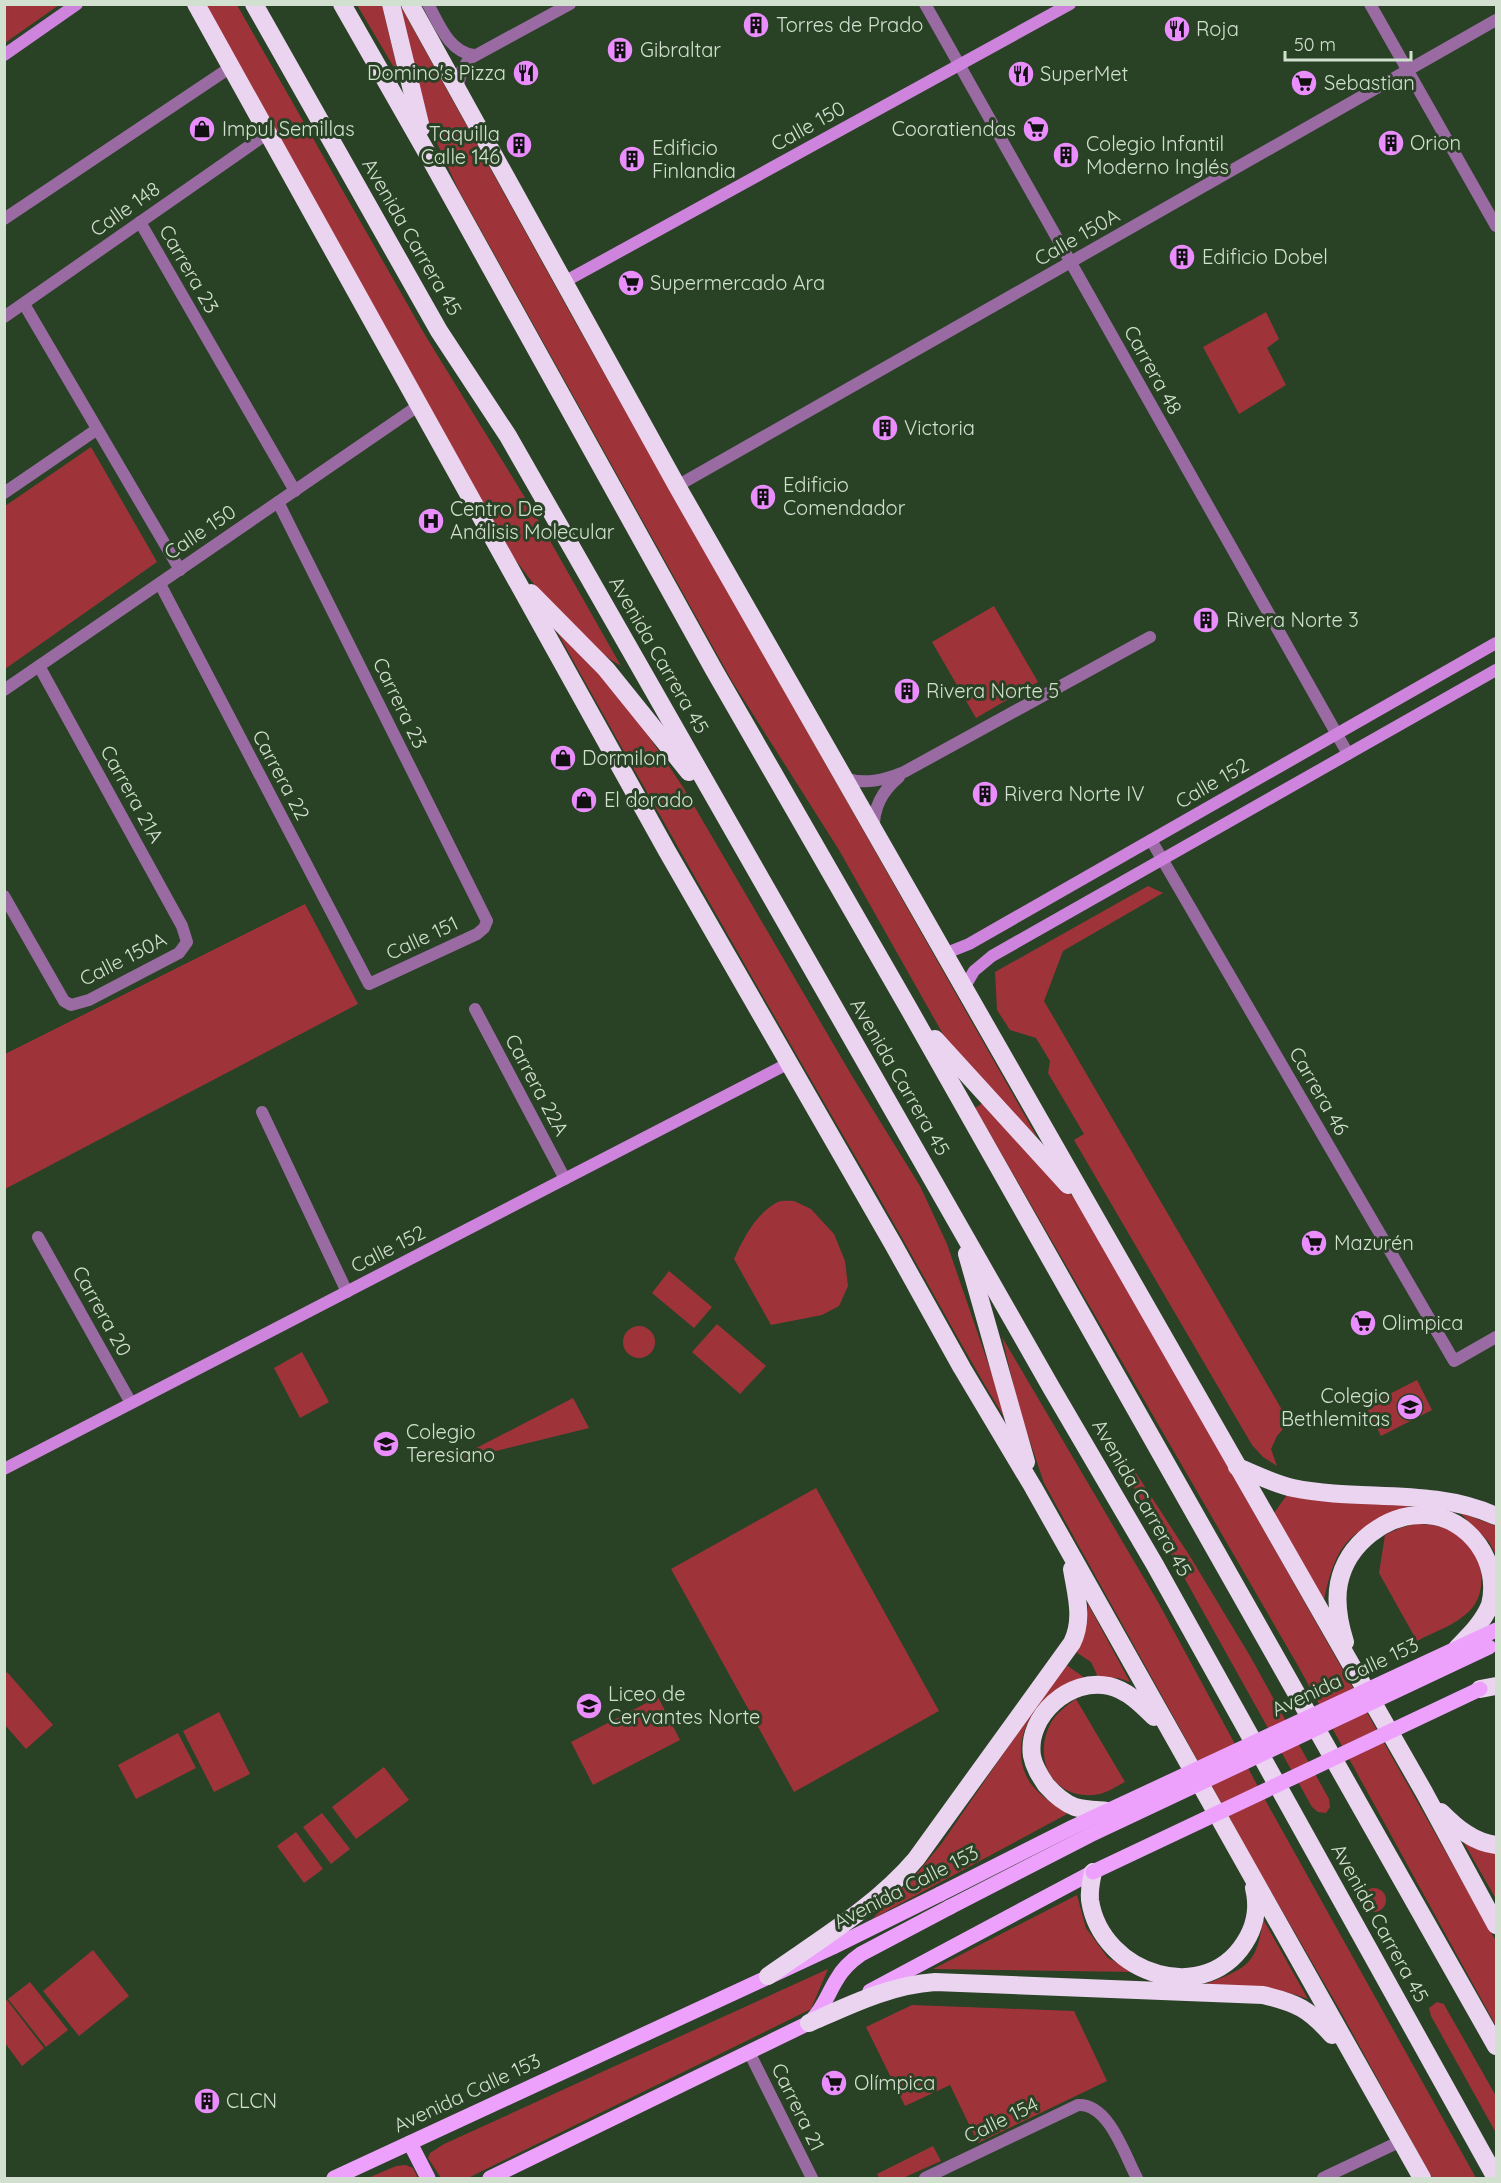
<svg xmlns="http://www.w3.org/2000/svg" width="1501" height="2183" font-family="Quicksand,sans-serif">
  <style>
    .green { fill: #9e343a }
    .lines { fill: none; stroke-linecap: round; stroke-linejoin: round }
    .street { stroke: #996ba2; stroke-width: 12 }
    .secondary { stroke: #ce84dd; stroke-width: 12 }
    .primary { stroke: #eda1fc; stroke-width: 15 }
    .highway { stroke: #ead4ef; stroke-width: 18 }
    .primary-bridge { stroke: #eda1fc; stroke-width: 15 }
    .labels { text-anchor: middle; stroke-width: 6; stroke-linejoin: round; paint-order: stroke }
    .poi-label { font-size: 20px; fill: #d2e0cf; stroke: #294125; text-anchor: start }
    .street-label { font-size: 20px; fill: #d2e0cf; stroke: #294125 }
  </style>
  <rect width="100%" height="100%" fill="#294125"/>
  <g class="green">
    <polygon points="5,4 59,4 59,5 5,43"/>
    <path d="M205,5H237L425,335L532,509L621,666C578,641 543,597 514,558Z"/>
    <polygon points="357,5 382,5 399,76"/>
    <polygon points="400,5 574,320 1037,1137 957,1059 839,850 732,681 458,189 427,121"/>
    <polygon points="1266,312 1279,339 1267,348 1286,385 1239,414 1203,347"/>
    <polygon points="91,447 157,562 5,669 5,506"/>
    <polygon points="994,606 1038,682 976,718 932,642"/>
    <path d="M551,621L591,664L635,716L683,787L852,1076L920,1186L947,1244L1010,1427C963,1350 921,1270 876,1192C766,1003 658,813 551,621Z"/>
    <polygon points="1148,886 1163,893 1063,951 1044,1001 1289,1422 1277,1436 1271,1449 1277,1466 1263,1457 1252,1445 1074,1140 1084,1134 1048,1073 1050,1061 1036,1038 1010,1030 997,1010 995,972"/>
    <polygon points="305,904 358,1004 5,1189 5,1054"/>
    <polygon points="983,1103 1079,1203 1496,1941 1496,2026 1297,1664 975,1108"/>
    <path d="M794,1201L811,1209L834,1234L845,1261L848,1286L839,1306L822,1315L771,1325L734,1259C743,1239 755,1215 776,1203C780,1200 788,1201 794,1201Z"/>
    <polygon points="669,1271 712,1307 694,1328 652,1293"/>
    <polygon points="717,1324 766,1366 740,1394 692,1352"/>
    <circle cx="639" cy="1342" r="16"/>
    <polygon points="1002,1337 1158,1602 1268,1805 1476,2178 1432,2178 1337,2005 1255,1864 1044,1483 1020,1412"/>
    <polygon points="302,1352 329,1402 300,1418 274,1368"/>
    <polygon points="1417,1380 1432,1410 1381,1436 1366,1406"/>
    <polygon points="573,1398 589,1428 460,1460 459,1457"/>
    <polygon points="1136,1473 1191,1558 1250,1656 1329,1799 1330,1807 1326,1813 1318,1812 1312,1807 1128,1477"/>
    <polygon points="816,1488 939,1711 794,1792 671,1569"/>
    <path d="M1287,1495L1415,1504C1357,1531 1338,1531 1324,1600L1274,1513Z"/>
    <polygon points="1459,1512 1496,1526 1496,1555 1489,1542"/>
    <path d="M1415,1524C1431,1524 1446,1526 1460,1535C1481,1550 1489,1586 1473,1607C1459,1624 1436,1631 1417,1641L1379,1573L1385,1535L1400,1528Z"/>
    <path d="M1088,1604L1130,1682L1118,1678L1099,1679L1091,1662L1076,1652C1084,1637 1087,1622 1088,1604Z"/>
    <path d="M1065,1664L1085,1678C1040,1686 1002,1741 1031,1784C1040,1796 1055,1805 1067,1814L872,1919L919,1871L942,1843Z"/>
    <polygon points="7,1672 53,1725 26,1749 5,1725 5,1675"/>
    <polygon points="658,1697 680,1740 593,1785 571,1742"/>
    <path d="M1076,1699L1125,1782C1117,1786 1108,1792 1100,1794C1054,1803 1030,1759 1052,1721C1058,1712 1067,1705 1076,1699Z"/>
    <polygon points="219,1712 250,1774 214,1792 183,1731"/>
    <polygon points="178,1733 196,1768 136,1799 118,1765"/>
    <polygon points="384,1767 409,1800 356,1839 332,1807"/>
    <polygon points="322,1813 350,1849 331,1864 303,1827"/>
    <polygon points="296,1832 323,1869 304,1883 277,1846"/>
    <polygon points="1464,1843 1496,1852 1496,1899"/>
    <circle cx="1374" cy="1900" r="12"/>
    <polygon points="1077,1895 1086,1928 1108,1958 1136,1972 933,1969"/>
    <path d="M1263,1919L1308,1999C1275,1986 1241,1987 1206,1984C1247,1968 1257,1965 1263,1919Z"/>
    <polygon points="93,1950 129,1996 79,2036 43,1991"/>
    <polygon points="828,1969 811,2009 468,2178 441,2178 428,2158 430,2153 444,2144"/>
    <polygon points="30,1982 68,2030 46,2047 8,1999"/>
    <polygon points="7,2000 44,2048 22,2066 5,2043 4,2001"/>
    <polygon points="1437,2002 1444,2004 1446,2008 1496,2096 1496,2133 1431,2016 1429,2008"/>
    <polygon points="912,2005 1074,2011 1107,2081 978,2143 950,2085 905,2106 866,2027"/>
    <polygon points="933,2146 941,2161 903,2178 879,2178 877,2174"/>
    <polygon points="406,2165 413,2168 418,2178 368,2178 396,2166"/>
  </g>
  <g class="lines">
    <g class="street">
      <path d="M428,4C439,24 449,52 474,55"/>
      <polyline points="925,4 1348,754"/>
      <polyline points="1370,4 1496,226"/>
      <polyline points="457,89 462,70 469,59 570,4"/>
      <polyline points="4,219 231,67"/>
      <polyline points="140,222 295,491"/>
      <polyline points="24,304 180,570"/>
      <polyline points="4,317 268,133"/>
      <polyline points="677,486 1496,20"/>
      <polyline points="4,493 96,430"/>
      <polyline points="160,584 369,984 477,934 484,928 487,921 278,502"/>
      <polyline points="4,690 418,406"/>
      <path d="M844,778C865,785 884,780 904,772L1150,637"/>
      <path d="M874,829C873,807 882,791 899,777"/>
      <polyline points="1151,840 1454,1361 1496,1337"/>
      <polyline points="4,896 64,1001 71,1005 89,1000 179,953 187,942 182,926 39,666"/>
      <polyline points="475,1009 565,1179"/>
      <polyline points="262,1112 347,1292"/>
      <polyline points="38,1237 131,1403"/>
      <polyline points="749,2052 812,2178"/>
      <path d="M925,2178L1078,2105C1109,2103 1125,2156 1137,2178"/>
      <polyline points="1323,2178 1401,2141"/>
    </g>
    <g class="secondary">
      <polyline points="4,55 77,4"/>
      <polyline points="564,282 1070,4"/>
      <polyline points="944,954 969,944 1496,643"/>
      <polyline points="964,988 974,971 992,956 1496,670"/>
      <polyline points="4,1469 789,1063"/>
    </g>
    <g class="primary">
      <polyline points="870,1991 1093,1872"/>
      <path d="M811,2021C824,2008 828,1993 837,1979C843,1968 851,1961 861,1954L950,1907"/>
      <polyline points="410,2143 428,2178"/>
      <polyline points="334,2178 833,1947 940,1894"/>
      <polyline points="490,2178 819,2018"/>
    </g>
    <g class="highway">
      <polyline points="196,4 667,851 893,1244 962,1368 1033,1487 1422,2178"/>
      <polyline points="254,4 439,331 508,436 588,576 1052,1389 1155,1565 1496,2178"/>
      <polyline points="342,4 431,160 714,670 909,1009 1496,2046"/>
      <polyline points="391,4 421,128"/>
      <polyline points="410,4 677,486 1424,1792 1496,1925"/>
      <polyline points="531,593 606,669 689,772"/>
      <polyline points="935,1039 1068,1185"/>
      <polyline points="967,1254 1026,1462"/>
      <path d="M1237,1467C1255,1474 1274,1484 1293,1488C1360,1502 1432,1487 1496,1516"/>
      <path d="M1345,1642C1339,1623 1335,1603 1339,1583C1347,1544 1386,1513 1426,1515C1469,1517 1501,1562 1490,1605C1483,1622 1470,1635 1457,1648"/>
      <polyline points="1480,1689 1496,1686"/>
      <path d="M1107,1811C1097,1810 1086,1810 1075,1807C1064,1803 1054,1794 1046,1785C1040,1776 1034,1767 1032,1756C1026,1716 1070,1677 1109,1686C1127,1690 1141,1704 1154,1717"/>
      <path d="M1441,1812C1457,1828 1473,1842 1496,1845"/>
      <path d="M1093,1872C1091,1881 1089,1890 1090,1900C1101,1975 1209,2010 1248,1937C1256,1922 1258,1904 1254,1888"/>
      <path d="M768,1976C819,1940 875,1907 916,1859L1072,1643C1084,1619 1076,1594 1072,1569"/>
      <path d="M809,2023C850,2005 890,1985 935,1982L1263,1995C1297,2003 1309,2009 1332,2035"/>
    </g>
    <g class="primary-bridge">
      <polyline points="1093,1872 1480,1689"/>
      <polyline points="940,1894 1073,1827 1496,1630"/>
      <polyline points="950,1907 1090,1835 1489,1647"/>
    </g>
  </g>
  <defs>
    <symbol id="building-disc" viewBox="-11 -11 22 22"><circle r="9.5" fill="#ea8dfd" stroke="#294125"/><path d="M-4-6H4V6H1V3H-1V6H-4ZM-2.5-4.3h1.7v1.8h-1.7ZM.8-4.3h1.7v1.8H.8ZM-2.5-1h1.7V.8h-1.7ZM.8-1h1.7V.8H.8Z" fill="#111"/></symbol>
    <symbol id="restaurant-disc" viewBox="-11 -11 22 22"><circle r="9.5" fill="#ea8dfd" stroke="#294125"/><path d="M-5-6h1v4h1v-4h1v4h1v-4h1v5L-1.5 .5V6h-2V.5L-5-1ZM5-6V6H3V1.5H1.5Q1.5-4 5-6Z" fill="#111"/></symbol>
    <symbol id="supermarket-disc" viewBox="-11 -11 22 22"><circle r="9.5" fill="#ea8dfd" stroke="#294125"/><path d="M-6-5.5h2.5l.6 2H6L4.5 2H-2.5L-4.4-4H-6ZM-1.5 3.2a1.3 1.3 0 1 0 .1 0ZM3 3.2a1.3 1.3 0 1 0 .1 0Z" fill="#111"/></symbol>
    <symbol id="shop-disc" viewBox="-11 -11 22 22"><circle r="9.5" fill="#ea8dfd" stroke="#294125"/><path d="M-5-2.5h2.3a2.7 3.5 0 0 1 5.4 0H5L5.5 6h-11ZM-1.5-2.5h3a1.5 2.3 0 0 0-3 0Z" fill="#111"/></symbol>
    <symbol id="hospital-disc" viewBox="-11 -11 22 22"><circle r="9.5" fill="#ea8dfd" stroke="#294125"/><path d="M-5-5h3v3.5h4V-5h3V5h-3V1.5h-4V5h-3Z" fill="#111"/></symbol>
    <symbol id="school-disc" viewBox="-11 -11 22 22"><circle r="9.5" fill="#ea8dfd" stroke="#294125"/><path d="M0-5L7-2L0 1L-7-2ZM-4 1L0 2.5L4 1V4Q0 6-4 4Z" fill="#111"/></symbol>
  </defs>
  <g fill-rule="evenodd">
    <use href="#building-disc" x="741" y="10" width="30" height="30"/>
    <use href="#restaurant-disc" x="1162" y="14" width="30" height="30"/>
    <use href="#building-disc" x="605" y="35" width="30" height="30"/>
    <use href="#restaurant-disc" x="511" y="58" width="30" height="30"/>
    <use href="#restaurant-disc" x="1006" y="59" width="30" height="30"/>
    <use href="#supermarket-disc" x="1289" y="68" width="30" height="30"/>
    <use href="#shop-disc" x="187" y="114" width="30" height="30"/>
    <use href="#supermarket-disc" x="1021" y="114" width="30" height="30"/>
    <use href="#building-disc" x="1376" y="128" width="30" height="30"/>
    <use href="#building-disc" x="504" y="130" width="30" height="30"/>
    <use href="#building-disc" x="1051" y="140" width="30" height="30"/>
    <use href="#building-disc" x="617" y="144" width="30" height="30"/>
    <use href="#building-disc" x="1167" y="242" width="30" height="30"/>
    <use href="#supermarket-disc" x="616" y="268" width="30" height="30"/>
    <use href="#building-disc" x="870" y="413" width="30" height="30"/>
    <use href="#building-disc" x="748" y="482" width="30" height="30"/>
    <use href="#hospital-disc" x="416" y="506" width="30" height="30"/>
    <use href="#building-disc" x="1191" y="605" width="30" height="30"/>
    <use href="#building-disc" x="892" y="676" width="30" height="30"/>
    <use href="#shop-disc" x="548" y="743" width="30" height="30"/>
    <use href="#building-disc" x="970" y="779" width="30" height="30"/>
    <use href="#shop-disc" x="569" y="785" width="30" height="30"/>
    <use href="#supermarket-disc" x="1299" y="1228" width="30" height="30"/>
    <use href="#supermarket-disc" x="1348" y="1308" width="30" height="30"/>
    <use href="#school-disc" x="1395" y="1392" width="30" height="30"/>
    <use href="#school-disc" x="371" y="1429" width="30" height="30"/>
    <use href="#school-disc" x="574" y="1691" width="30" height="30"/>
    <use href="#supermarket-disc" x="819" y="2068" width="30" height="30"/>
    <use href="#building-disc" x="192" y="2086" width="30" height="30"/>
  </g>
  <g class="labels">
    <g class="poi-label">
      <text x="776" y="32">Torres de Prado</text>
      <text x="1196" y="36">Roja</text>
      <text x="640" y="57">Gibraltar</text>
      <text x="506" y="80" text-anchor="end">Domino's Pizza</text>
      <text x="1040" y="81">SuperMet</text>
      <text x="1324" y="90">Sebastian</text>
      <text x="222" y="136">Impul Semillas</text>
      <text x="1016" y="136" text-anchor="end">Cooratiendas</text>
      <text x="500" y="141" text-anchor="end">Taquilla<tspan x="500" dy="23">Calle 146</tspan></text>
      <text x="1410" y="150">Orion</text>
      <text x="1086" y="151">Colegio Infantil<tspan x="1086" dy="23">Moderno Inglés</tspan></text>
      <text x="652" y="155">Edificio<tspan x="652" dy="23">Finlandia</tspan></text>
      <text x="1202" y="264">Edificio Dobel</text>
      <text x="650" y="290">Supermercado Ara</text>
      <text x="904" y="435">Victoria</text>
      <text x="783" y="492">Edificio<tspan x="783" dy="23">Comendador</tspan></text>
      <text x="450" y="516">Centro De<tspan x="450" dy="23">Análisis Molecular</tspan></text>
      <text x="1226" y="627">Rivera Norte 3</text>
      <text x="926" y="698">Rivera Norte 5</text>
      <text x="582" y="765">Dormilon</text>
      <text x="1004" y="801">Rivera Norte IV</text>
      <text x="604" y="807">El dorado</text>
      <text x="1334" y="1250">Mazurén</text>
      <text x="1382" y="1330">Olimpica</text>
      <text x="1390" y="1403" text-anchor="end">Colegio<tspan x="1390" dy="23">Bethlemitas</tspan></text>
      <text x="406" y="1439">Colegio<tspan x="406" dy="23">Teresiano</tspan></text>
      <text x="608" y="1701">Liceo de<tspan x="608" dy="23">Cervantes Norte</tspan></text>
      <text x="854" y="2090">Olímpica</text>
      <text x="226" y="2108">CLCN</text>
    </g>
    <g class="street-label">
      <text transform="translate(808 126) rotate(-29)" y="7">Calle 150</text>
      <text transform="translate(125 209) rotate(-35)" y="7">Calle 148</text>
      <text transform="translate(412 237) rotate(60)" y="7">Avenida Carrera 45</text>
      <text transform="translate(1077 237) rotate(-30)" y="7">Calle 150A</text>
      <text transform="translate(189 269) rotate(60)" y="7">Carrera 23</text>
      <text transform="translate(1153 370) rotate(61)" y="7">Carrera 48</text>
      <text transform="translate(200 532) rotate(-34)" y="7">Calle 150</text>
      <text transform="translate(659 655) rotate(60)" y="7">Avenida Carrera 45</text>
      <text transform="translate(400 703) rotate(64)" y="7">Carrera 23</text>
      <text transform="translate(281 775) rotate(62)" y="7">Carrera 22</text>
      <text transform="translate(1212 783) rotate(-30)" y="7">Calle 152</text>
      <text transform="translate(132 794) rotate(61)" y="7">Carrera 21A</text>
      <text transform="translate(422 938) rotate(-25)" y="7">Calle 151</text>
      <text transform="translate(123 959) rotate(-27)" y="7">Calle 150A</text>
      <text transform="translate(900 1077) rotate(60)" y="7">Avenida Carrera 45</text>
      <text transform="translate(537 1085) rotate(62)" y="7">Carrera 22A</text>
      <text transform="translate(1319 1091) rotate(60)" y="7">Carrera 46</text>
      <text transform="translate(388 1249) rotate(-27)" y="7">Calle 152</text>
      <text transform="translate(102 1311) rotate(61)" y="7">Carrera 20</text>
      <text transform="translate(1142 1498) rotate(60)" y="7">Avenida Carrera 45</text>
      <text transform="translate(1345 1677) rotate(-25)" y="7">Avenida Calle 153</text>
      <text transform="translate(906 1887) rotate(-27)" y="7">Avenida Calle 153</text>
      <text transform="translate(1380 1923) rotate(61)" y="7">Avenida Carrera 45</text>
      <text transform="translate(467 2093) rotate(-25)" y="7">Avenida Calle 153</text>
      <text transform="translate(798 2107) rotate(64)" y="7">Carrera 21</text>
      <text transform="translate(1001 2120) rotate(-26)" y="7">Calle 154</text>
    </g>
  </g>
  <rect width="1501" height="2183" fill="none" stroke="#d2e0cf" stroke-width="12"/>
  <path d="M1285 51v9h126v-9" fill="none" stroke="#d2e0cf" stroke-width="3"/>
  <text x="1294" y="51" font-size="18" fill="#d2e0cf" stroke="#294125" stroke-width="4.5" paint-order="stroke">50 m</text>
</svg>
